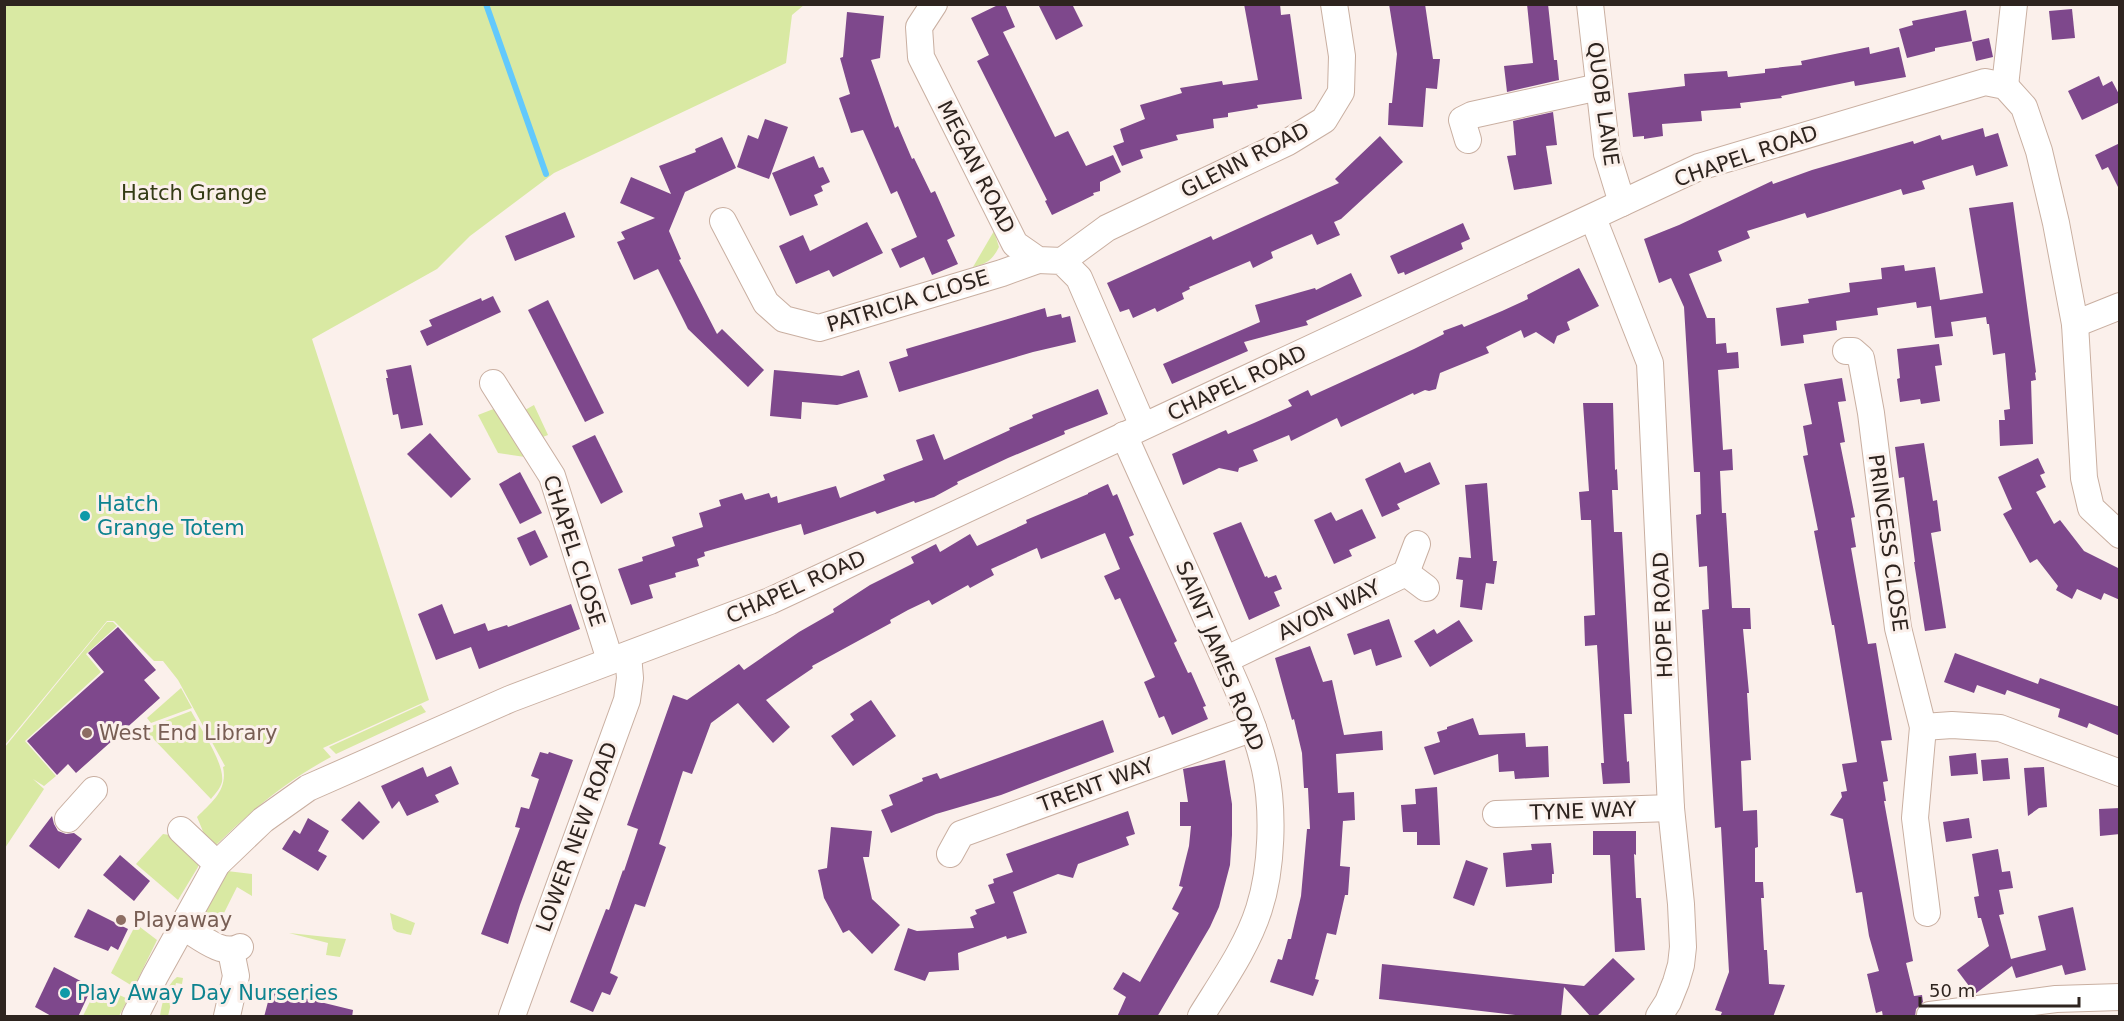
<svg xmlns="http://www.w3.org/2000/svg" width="2124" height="1021" font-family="'DejaVu Sans',sans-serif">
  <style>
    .green { fill: #d9e9a3 }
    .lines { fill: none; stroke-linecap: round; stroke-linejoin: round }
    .stream { stroke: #62c9fc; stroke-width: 6 }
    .building { fill: #7e488c }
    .minor-casing { stroke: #c9afa1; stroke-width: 28 }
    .minor { stroke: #fff; stroke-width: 26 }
    .culture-dot { fill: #0f9aa8; stroke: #fbf0eb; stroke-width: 2 }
    .education-dot { fill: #8d6e63; stroke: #fbf0eb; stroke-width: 2 }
    .labels { text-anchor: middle; stroke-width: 6; stroke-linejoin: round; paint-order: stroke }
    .street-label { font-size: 21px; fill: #2e241f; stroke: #fbf0eb }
    .park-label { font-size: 21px; fill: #343b15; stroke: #fbf0eb }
    .culture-label { font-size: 21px; fill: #0d838f; stroke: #fbf0eb; text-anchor: start }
    .education-label { font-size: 21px; fill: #785e54; stroke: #fbf0eb; text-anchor: start }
  </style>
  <rect width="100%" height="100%" fill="#fbf0eb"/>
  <g class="green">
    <path d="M5,5H804L792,15L786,63L554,173L470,236L437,269L312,339L429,700L323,748L331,757C286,781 252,810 215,846L207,841L197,817C212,802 228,790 223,767L225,766L178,680L163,661H154L114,621H107L5,745Z"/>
    <path d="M994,231L999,247C993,259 987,264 973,267Z"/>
    <polygon points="534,405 548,435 540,438 525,410"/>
    <polygon points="496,408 525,457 498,453 478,415"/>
    <polygon points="107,622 113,622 117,626 86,654 101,672 25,741 56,776 44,786 33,779 44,789 5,848 5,747"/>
    <polygon points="181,688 192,708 151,723 147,718"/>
    <polygon points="421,705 426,712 336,754 329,747"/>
    <path d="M191,711C200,728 225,763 222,782C220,789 215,794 211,799L144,729Z"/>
    <polygon points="163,834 176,836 198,863 198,867 178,900 136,864"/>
    <path d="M227,871L252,874V896L237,887L215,931C192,917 218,886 227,871Z"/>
    <polygon points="390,913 415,923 411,935 397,932 393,929"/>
    <polygon points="136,924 157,940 134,987 111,973"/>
    <polygon points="289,933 346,939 340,957 326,955 328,943"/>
    <path d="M177,977L183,978L182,984L176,983L168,1016H160C162,1003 166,985 177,977Z"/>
    <polygon points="98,985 128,999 119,1016 83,1016"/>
  </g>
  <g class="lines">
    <polyline class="stream" points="486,4 546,174"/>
  </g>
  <g class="building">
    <polygon points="1000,4 1005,4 1015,27 1003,32 1055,137 1068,131 1086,166 1113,155 1121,172 1100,182 1100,191 1093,193 1094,195 1052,215 1045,201 1047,200 977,61 989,55 971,18"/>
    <polygon points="1038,4 1072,4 1083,26 1056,40"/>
    <polygon points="1244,4 1280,4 1281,15 1290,14 1302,99 1257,105 1258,108 1228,113 1228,117 1213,119 1214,128 1176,135 1178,140 1140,150 1143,158 1122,166 1113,146 1124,142 1120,129 1145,119 1140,105 1182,93 1180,88 1222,81 1223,85 1258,80"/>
    <polygon points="1389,4 1425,4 1433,59 1440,59 1437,89 1426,88 1423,127 1388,125 1389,103 1392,103 1397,54"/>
    <polygon points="1527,4 1548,4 1554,60 1557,60 1559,80 1507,92 1504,66 1533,63"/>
    <polygon points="2072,9 2075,38 2052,40 2049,11"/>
    <polygon points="1966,10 1972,41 1935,48 1935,51 1907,58 1899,29 1913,25 1912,21"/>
    <polygon points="847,12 884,16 880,58 871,60 895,128 898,126 912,159 914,158 931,193 935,191 955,236 947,240 958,264 932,275 924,257 900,268 891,249 917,237 897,191 891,194 863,130 851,133 839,98 850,94 840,58 843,57"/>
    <polygon points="1989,38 1993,57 1976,61 1972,42"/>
    <polygon points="1869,47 1870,54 1899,47 1906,77 1855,86 1854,81 1781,96 1782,98 1740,103 1741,108 1701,111 1702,121 1662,124 1663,136 1644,139 1644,136 1633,137 1628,93 1685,86 1684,74 1727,71 1728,77 1765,73 1765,69 1802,65 1801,61"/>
    <polygon points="2099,76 2103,86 2112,81 2120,96 2120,102 2082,120 2068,91"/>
    <polygon points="1553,112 1557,145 1546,146 1552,184 1514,190 1507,156 1516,155 1513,121"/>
    <polygon points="765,119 788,127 769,179 737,167 748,135 758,139"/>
    <polygon points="1983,128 1985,137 1998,133 2008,166 1976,176 1973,165 1922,181 1925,189 1903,195 1901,189 1807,218 1805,213 1747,231 1750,238 1718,251 1722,261 1689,274 1707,318 1715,318 1716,344 1726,343 1727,353 1738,352 1739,368 1718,370 1723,450 1732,449 1733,470 1720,471 1722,513 1726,513 1732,608 1750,608 1751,629 1743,629 1749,693 1747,693 1751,760 1741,761 1743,811 1757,810 1758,847 1755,848 1755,882 1763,882 1764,898 1761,898 1764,950 1767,950 1769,984 1785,985 1773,1017 1720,1017 1722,1012 1715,1010 1729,972 1721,827 1715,828 1711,763 1702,610 1709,609 1707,566 1699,567 1696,515 1701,514 1700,472 1694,472 1684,307 1671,278 1659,283 1644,239 1679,225 1772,181 1773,184 1812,170 1913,141 1914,144 1940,135 1942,140"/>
    <polygon points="1380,136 1403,162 1341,219 1334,222 1340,235 1317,245 1312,234 1271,252 1273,258 1253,268 1250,261 1189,287 1190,289 1182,293 1184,299 1157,312 1155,308 1133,318 1129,309 1120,312 1107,283 1211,236 1213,240 1339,183 1335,179"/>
    <polygon points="722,137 736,168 685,192 669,231 681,259 679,260 717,334 722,329 764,370 748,387 688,329 658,269 634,280 617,242 625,239 621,232 655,218 620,203 631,177 671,194 659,166 696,152 695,149"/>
    <polygon points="2120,143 2120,191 2108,167 2102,170 2095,155"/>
    <polygon points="814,156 819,168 823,167 830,182 821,186 823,191 814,195 818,205 790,216 772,173"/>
    <polygon points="2013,202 2036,372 2035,373 2036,380 2031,381 2033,444 2000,446 1999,420 2005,420 2004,410 2010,409 2005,353 1993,355 1989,324 1987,324 1986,317 1951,322 1953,336 1935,338 1931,306 1917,308 1916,302 1877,308 1878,315 1836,321 1837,330 1803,335 1804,343 1781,346 1776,308 1809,303 1808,299 1850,292 1849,283 1882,279 1881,268 1904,265 1905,271 1935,267 1940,300 1983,293 1969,208"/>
    <polygon points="565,212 575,237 515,261 505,236"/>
    <polygon points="867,222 883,253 833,277 829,270 796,284 779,246 803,235 810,251"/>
    <polygon points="1463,223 1470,239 1461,243 1463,249 1405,275 1404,272 1398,274 1390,256"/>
    <polygon points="1579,268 1599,306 1567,322 1570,330 1557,336 1554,344 1536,332 1524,338 1521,330 1486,347 1489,353 1440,373 1436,389 1429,391 1425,390 1414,395 1413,393 1341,427 1337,418 1291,441 1289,435 1253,450 1258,461 1239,468 1238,472 1219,468 1183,485 1172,454 1226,430 1228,434 1254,423 1292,406 1288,400 1308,390 1311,396 1414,349 1444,334 1443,331 1462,324 1464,327 1502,311 1528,299 1527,295"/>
    <polygon points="1351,273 1362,296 1306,321 1308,325 1244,342 1248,351 1172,384 1163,364 1260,322 1255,305 1315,288 1316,290"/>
    <polygon points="493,296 501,312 427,346 420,331 432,326 429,320 481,298 482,301"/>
    <polygon points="548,300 604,413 585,422 528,310"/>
    <polygon points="1045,308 1047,317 1061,314 1062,318 1070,316 1076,342 1033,352 899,392 889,362 908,356 906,349"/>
    <polygon points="1939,344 1942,365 1935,366 1940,401 1921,404 1920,399 1900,402 1897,379 1900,378 1897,349"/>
    <polygon points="411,365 423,425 401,429 398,414 393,415 386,378 388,378 386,370"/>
    <polygon points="774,370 842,376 859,370 868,397 837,405 802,402 801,419 770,416"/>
    <polygon points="1842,378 1846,401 1838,402 1845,442 1840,443 1855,517 1851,518 1856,547 1851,548 1868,644 1876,643 1892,740 1881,741 1888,781 1883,782 1886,801 1884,801 1913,961 1906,963 1914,996 1922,995 1923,1002 1916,1009 1915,1017 1883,1017 1882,1011 1876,1013 1867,974 1879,971 1869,936 1862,892 1856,893 1843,819 1830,815 1842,797 1841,792 1847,791 1842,764 1857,762 1834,625 1832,625 1814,531 1818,530 1803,456 1808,455 1803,426 1812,424 1804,384"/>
    <polygon points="1098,389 1108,414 1064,431 1065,434 1008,458 957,482 958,484 934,497 915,503 914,501 877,514 875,511 804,535 801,524 704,552 705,556 697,559 699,566 675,573 676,577 649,585 653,598 631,605 618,569 643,561 642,557 675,546 672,537 703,527 699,513 721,506 719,500 742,493 745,500 769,493 771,498 777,496 778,503 836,486 840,498 885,480 883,475 923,460 916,440 934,434 944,460 1010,430 1009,428 1033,418 1032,415"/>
    <polygon points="1583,403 1613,403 1615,470 1617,469 1618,490 1612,490 1614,532 1622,532 1632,714 1624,714 1627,762 1629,761 1630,783 1603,784 1601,763 1604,763 1597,645 1585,646 1584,616 1595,615 1591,520 1581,520 1579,492 1589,491"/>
    <polygon points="430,433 471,479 451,498 407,454"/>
    <polygon points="595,435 623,492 601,504 572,446"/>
    <polygon points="1924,443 1933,501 1937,500 1941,531 1931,533 1946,628 1925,631 1914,562 1915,562 1904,477 1899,478 1895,447"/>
    <polygon points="2038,458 2045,473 2040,475 2046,487 2036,492 2054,524 2060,520 2084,551 2120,569 2120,600 2104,593 2101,600 2077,589 2072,599 2056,590 2058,586 2037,559 2030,563 2003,514 2012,509 1998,477"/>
    <polygon points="1400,462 1405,473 1430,462 1440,484 1397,504 1400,509 1382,517 1365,479"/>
    <polygon points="520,472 542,513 520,524 499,484"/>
    <polygon points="1487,483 1493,561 1497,561 1494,584 1486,583 1482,610 1460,607 1463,580 1456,579 1459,557 1471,558 1465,485"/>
    <polygon points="1108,484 1113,496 1117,494 1134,535 1129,537 1177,641 1174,643 1188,673 1191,672 1206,706 1203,707 1208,719 1172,735 1164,716 1159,718 1144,682 1155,677 1120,598 1115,600 1104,576 1120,569 1105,533 1041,559 1037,548 991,569 994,575 970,588 968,585 932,605 929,600 908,610 890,620 891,623 812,666 813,668 766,700 790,727 773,743 738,703 711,723 692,774 683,771 659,844 666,847 645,907 635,904 610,973 618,977 610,995 602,992 593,1012 570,1002 606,909 609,910 623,870 624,871 638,829 627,825 673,695 687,700 739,664 744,670 799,632 834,612 833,609 870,585 914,563 911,557 936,544 940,552 970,534 977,546 1027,523 1026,520 1088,494 1088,493"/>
    <polygon points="1362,509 1376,538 1349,550 1352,556 1334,564 1314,520 1331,512 1336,521"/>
    <polygon points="1241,522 1265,577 1267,576 1268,578 1276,575 1282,589 1274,592 1280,606 1249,620 1213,533"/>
    <polygon points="535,530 548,557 530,566 517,538"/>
    <polygon points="442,604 454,634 485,623 488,631 507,625 508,627 571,604 580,629 479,669 471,647 436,660 418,614"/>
    <polygon points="1389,619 1402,657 1376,666 1371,649 1354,655 1347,634"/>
    <polygon points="1459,620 1473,641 1430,667 1414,641 1434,629 1437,634"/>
    <polygon points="118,627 156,670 144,680 160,698 76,773 68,764 57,775 27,741 104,672 88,653"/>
    <polygon points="1310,646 1323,682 1332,680 1344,735 1382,731 1383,750 1336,754 1338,793 1354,792 1355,820 1343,821 1340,866 1350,867 1348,895 1345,895 1336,935 1327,933 1315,979 1319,980 1313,996 1270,982 1278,959 1282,960 1288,939 1291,939 1301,896 1307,829 1310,829 1308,788 1304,788 1302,753 1294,719 1292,720 1275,658"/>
    <polygon points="1955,653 2038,684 2040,678 2120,707 2120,736 2089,723 2087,728 2058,717 2060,709 2007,690 2005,695 1977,685 1974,693 1944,682"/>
    <polygon points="871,700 896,736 853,766 831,736 854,720 850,714"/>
    <polygon points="1473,718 1479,735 1525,733 1526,747 1548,746 1549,777 1515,779 1514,771 1499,772 1498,754 1434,775 1424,747 1440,742 1437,732 1447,729 1447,727"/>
    <polygon points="1103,720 1114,752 1001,795 936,814 891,833 881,810 893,805 889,795 923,781 922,778 937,773 940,779"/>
    <polygon points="540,752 548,754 549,752 573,760 520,905 508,944 481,934 520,828 515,827 521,807 529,809 539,779 531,776"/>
    <polygon points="1976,753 1978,774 1951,776 1949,756"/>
    <polygon points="2008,758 2010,779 1983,781 1981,760"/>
    <polygon points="1225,760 1232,804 1232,835 1230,865 1219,907 1210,927 1157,1017 1117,1017 1126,997 1113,989 1123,972 1140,982 1179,913 1172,909 1183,887 1179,886 1189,846 1191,826 1180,826 1180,802 1188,802 1183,769"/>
    <polygon points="451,766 459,784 435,795 439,802 407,816 399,801 392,809 381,786 423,767 427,777"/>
    <polygon points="2044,767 2047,807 2039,808 2028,816 2024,768"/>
    <polygon points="1437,787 1440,845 1417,845 1417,832 1403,832 1401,805 1416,804 1415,789"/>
    <polygon points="359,801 380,822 363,840 341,820"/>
    <polygon points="2120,808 2120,834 2100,836 2099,809"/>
    <polygon points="1128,811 1135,834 1126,837 1129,845 1078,864 1073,878 1058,874 1013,892 1027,933 1007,939 1006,936 958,953 959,970 929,972 925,981 894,970 908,928 917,931 974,928 970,917 977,914 975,910 995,903 988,885 994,883 993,879 1013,872 1006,854"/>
    <polygon points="52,816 54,824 58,831 66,834 74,833 82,839 59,869 29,846"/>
    <polygon points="308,818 329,831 318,851 327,856 318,871 282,849 294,830 300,834"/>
    <polygon points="1969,818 1972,838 1946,842 1943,822"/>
    <polygon points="831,827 872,831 869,857 863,857 872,899 900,925 872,954 849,930 843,933 824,898 818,870 827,868"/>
    <polygon points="1593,831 1636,831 1636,855 1634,854 1636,898 1641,898 1645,950 1615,952 1610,855 1593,855"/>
    <polygon points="1551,843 1554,874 1552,874 1552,883 1506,887 1503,853 1532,850 1531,844"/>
    <polygon points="1998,849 2002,872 2010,871 2013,888 1999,890 2004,914 1999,915 2011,959 2046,950 2038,916 2073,907 2086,970 2065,975 2062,965 2016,978 2012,966 1975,994 1957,970 1989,946 1981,918 1978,918 1974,897 1979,896 1972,854"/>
    <polygon points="120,855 150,881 134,901 103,875"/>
    <polygon points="1466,860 1488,868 1474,906 1453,898"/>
    <polygon points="88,909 128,929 118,950 111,946 108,951 74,937"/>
    <polygon points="1613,958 1635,979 1596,1017 1591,1017 1564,987 1561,1017 1533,1017 1379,999 1382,964 1584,986"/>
    <polygon points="54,967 92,987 78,1017 53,1017 35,1007"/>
    <polygon points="275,991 353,1010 352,1017 264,1017 269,998 273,999"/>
  </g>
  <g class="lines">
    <defs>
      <g id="minor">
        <polyline points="934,4 919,27 921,57 1015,244 1038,260 1062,261 1079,278 1143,426"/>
        <polyline points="1590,4 1607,154 1622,203"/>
        <polyline points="2005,86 2014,4"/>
        <polyline points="1468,140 1462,120 1472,115 1599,87"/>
        <polyline points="1593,218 1650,363 1671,808 1681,904 1683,947 1681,965 1676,982 1668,1002 1659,1016"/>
        <polyline points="723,221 766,303 784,319 819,328 1002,273 1038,260"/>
        <polyline points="1062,261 1107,228 1288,142 1324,120 1341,92 1342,56 1334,4"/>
        <polyline points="2075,324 2120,306"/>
        <polyline points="1846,351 1853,351 1861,358 1871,413 1898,628 1923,727 1915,818 1927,913"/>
        <polyline points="493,383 552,476 610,660"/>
        <path d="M1124,435C1154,503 1186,570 1215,638C1234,680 1255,724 1265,769C1274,810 1272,869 1259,909C1247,947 1222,982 1201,1016"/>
        <polyline points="1406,573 1426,588"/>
        <polyline points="1225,660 1406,573 1417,544"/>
        <polyline points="1923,727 1952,725 2000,728 2120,773"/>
        <polyline points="1496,814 1671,808"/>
        <polyline points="68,819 94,790"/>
        <polyline points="181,830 217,864"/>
        <polyline points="950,854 961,834 1253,728"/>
        <path d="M182,926C198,935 222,957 240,947"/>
        <polyline points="1930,1015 2056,999 2120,997"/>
        <polyline points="135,1016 155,976 217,864 263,820 308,788 510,699 770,601 1699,167 1985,82 2005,86 2024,107 2039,151 2056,223 2075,324 2084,478 2091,508 2120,535"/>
        <polyline points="227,1016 236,976 231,951"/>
        <polyline points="512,1016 627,700 630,678 628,655"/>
      </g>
    </defs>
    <use href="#minor" class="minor-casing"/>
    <use href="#minor" class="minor"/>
  </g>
  <g class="culture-dot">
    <circle cx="85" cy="516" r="6"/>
    <circle cx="65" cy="993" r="6"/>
  </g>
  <g class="education-dot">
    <circle cx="87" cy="733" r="6"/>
    <circle cx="121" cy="920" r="6"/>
  </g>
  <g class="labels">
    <g class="street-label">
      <text transform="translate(1603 104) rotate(82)" y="7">QUOB LANE</text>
      <text transform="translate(1746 156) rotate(-19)" y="7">CHAPEL ROAD</text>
      <text transform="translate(1245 160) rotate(-27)" y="7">GLENN ROAD</text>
      <text transform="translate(976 167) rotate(63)" y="7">MEGAN ROAD</text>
      <text transform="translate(908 301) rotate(-17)" y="7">PATRICIA CLOSE</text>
      <text transform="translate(1237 383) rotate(-25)" y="7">CHAPEL ROAD</text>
      <text transform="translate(1888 543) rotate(82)" y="7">PRINCESS CLOSE</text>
      <text transform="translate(574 551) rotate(72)" y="7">CHAPEL CLOSE</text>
      <text transform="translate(796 587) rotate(-24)" y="7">CHAPEL ROAD</text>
      <text transform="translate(1329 610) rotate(-26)" y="7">AVON WAY</text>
      <text transform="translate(1663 615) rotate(-92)" y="7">HOPE ROAD</text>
      <text transform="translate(1220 656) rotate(68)" y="7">SAINT JAMES ROAD</text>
      <text transform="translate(1096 785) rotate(-20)" y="7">TRENT WAY</text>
      <text transform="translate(1583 811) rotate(-2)" y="7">TYNE WAY</text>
      <text transform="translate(577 837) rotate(-70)" y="7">LOWER NEW ROAD</text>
    </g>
    <g class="park-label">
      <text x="194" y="200">Hatch Grange</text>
    </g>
    <g class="culture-label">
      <text x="97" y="511">Hatch<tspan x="97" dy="24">Grange Totem</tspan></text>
      <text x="77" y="1000">Play Away Day Nurseries</text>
    </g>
    <g class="education-label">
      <text x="99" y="740">West End Library</text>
      <text x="133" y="927">Playaway</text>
    </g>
  </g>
  <rect width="2124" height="1021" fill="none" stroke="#2e241f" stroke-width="12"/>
  <path d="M1920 997v9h159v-9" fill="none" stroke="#2e241f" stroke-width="3"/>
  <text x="1929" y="997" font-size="18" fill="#2e241f" stroke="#fbf0eb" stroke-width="4.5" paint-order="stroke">50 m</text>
</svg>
